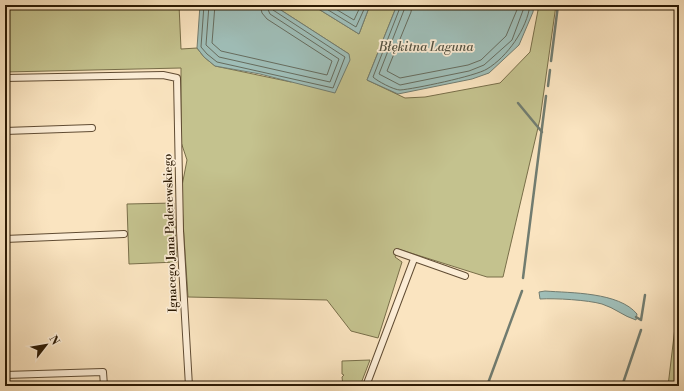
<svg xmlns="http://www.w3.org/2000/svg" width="684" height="391" font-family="'Libre Bodoni',serif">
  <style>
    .green { fill: #c4c28e; stroke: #786e49 }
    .water { fill: #9fbeb8; stroke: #717c70 }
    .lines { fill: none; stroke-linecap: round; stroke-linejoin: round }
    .shore { stroke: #666c5e; stroke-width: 1 }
    .stream { stroke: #717c70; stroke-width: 2.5 }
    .minor-casing { stroke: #604c33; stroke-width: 8 }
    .minor { stroke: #fcedd6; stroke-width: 6 }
    .labels { text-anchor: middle; stroke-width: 3.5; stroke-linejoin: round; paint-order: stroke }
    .street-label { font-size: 12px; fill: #2c1a04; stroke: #fcedd6 }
    .water-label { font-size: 13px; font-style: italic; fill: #545343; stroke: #fcedd6 }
  </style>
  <rect width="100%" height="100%" fill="#fae4c0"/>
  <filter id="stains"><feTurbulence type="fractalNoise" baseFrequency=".005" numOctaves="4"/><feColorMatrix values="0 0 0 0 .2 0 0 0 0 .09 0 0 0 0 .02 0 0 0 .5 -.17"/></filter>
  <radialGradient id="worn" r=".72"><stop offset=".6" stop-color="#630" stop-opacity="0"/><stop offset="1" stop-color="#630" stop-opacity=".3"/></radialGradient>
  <g class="green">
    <polygon points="5,5 179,5 181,49 197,48 204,57 215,66 291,82 349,54 273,5 312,5 359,34 370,5 397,5 367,80 405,98 425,97 500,83 530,52 539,5 556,5 540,119 503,277 487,277 398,249 395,257 402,262 378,338 351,331 327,300 188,297 181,191 187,160 181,142 181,68 5,72"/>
    <polygon points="174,203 177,262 129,264 127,204"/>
    <polygon points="679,294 679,386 668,386"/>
    <polygon points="370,360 360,386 343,386 342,377 344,375 342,374 342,361"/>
  </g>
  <g class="water">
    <polygon points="200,5 273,5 349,54 350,60 335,93 260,74 215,66 204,57 197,48"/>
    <polygon points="312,5 370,5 359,34"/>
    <polygon points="397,5 534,5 533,12 519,45 489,73 472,79 398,94 367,80"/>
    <path d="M545,291C571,293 619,292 637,314L636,320C623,316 615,308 602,304C588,300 555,298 540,299L539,292Z"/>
  </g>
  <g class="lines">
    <g class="shore">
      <polyline points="204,5 201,47 207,54 217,62 333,88 345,57 273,10 271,5"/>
      <polyline points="209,5 206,45 219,57 330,82 339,59 270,14 266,5"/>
      <polyline points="215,5 212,43 221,51 327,75 332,61 267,19 262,13 260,5"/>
      <polyline points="320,5 356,27 366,5"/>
      <polyline points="329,5 354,20 361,5"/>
      <path d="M401,5L373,77C377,81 394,90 400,90C414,89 476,76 487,69C507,57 527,29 530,5"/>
      <polyline points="406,5 379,74 400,85 469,71 484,65 512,40 525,5"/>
      <polyline points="412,5 411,12 387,71 400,78 468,65 481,60 506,36 519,5"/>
    </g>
    <g class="stream">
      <polyline points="551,61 558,5"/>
      <polyline points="548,86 550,70"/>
      <polyline points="518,103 542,132"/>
      <polyline points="523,278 546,96"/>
      <polyline points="636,317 641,320 645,295"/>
      <polyline points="487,386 522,291"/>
      <polyline points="622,386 641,330"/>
    </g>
    <defs>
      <g id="minor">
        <polyline points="5,78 163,75 177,78 180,231 189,386"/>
        <polyline points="5,131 92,128"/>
        <polyline points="5,239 124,234"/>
        <polyline points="397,252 465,276"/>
        <polyline points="5,375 103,372 104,386"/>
        <polyline points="366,386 414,259"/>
      </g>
    </defs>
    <use href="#minor" class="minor-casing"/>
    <use href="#minor" class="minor"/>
  </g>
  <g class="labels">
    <g class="street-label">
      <text transform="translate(170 233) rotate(-92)" y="4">Ignacego Jana Paderewskiego</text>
    </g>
    <g class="water-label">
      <text x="426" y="51">Błękitna Laguna</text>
    </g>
  </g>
  <rect width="684" height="391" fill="none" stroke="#fae4c0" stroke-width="20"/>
  <rect x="6" y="6" width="672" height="379" fill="none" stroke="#2c1a04" stroke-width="2"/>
  <rect x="10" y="10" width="664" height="371" fill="none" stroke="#2c1a04"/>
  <g transform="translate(46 345) rotate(59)" stroke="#fcedd6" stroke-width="3" paint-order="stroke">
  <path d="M0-3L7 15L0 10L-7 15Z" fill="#2c1a04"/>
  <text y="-6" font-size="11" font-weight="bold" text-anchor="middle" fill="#2c1a04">N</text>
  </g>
  <rect width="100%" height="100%" filter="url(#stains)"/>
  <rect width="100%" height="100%" fill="url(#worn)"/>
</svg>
